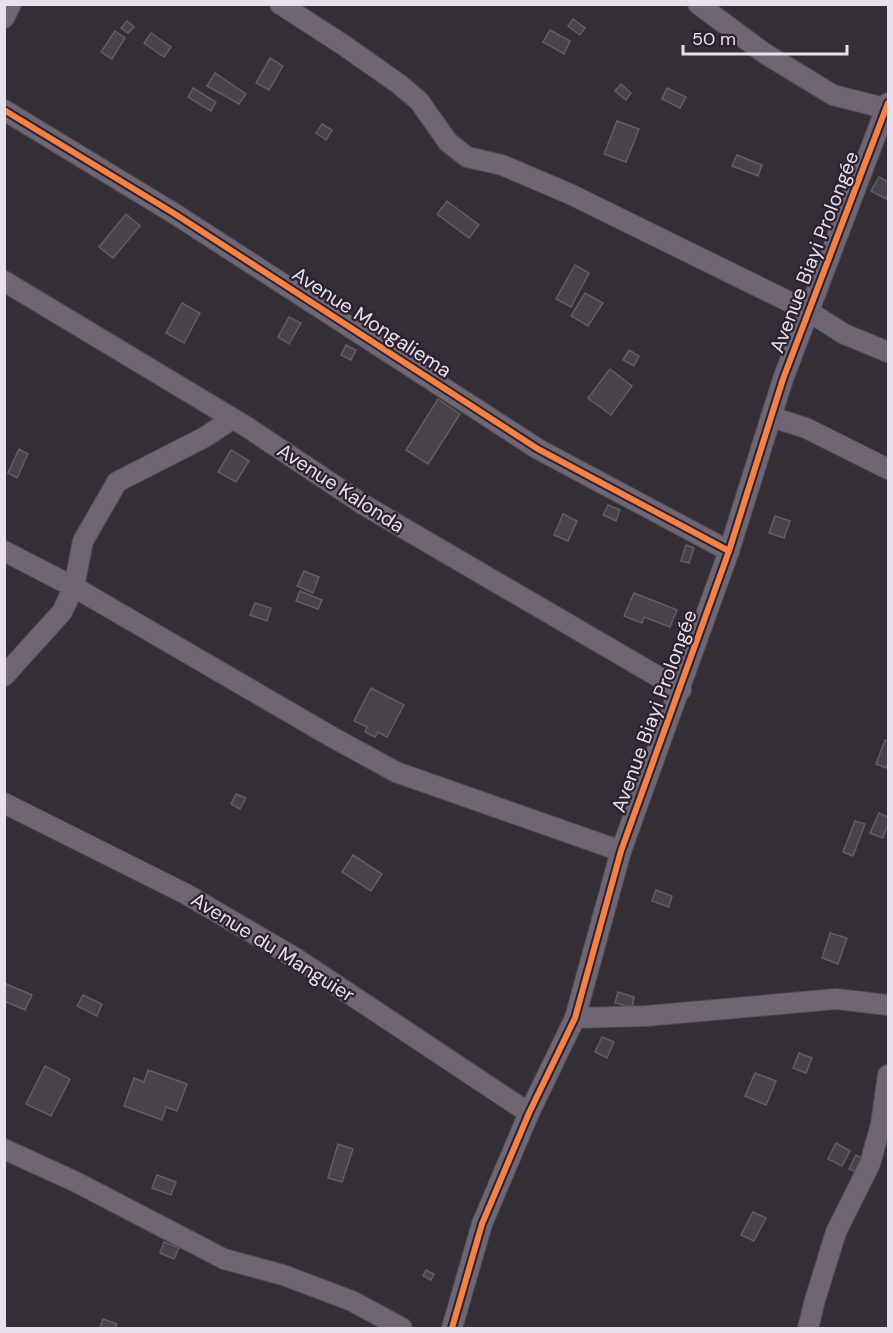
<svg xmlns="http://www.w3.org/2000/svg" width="893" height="1333" font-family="'DM Sans',sans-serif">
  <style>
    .building { fill: #48434a; stroke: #625c65; stroke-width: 1.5 }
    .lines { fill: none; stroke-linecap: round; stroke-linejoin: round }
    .minor-casing { stroke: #504b53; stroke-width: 22 }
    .minor { stroke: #6f6573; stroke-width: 20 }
    .cycleway-casing { stroke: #2b2131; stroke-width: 10 }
    .cycleway { stroke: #f48246; stroke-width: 6 }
    .labels { text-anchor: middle; stroke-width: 4.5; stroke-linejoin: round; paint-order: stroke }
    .street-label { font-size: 20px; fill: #e8e1ec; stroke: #2b2131 }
  </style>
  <rect width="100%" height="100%" fill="#342e37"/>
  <g class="building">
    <polygon points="573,19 585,28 580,35 568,26"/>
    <polygon points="127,21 134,27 128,33 121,28"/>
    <polygon points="550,30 570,41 564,54 543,42"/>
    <polygon points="115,31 125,38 112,59 101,52"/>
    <polygon points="151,33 171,47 164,57 144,43"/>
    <polygon points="270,58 283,66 269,90 256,83"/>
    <polygon points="215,73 246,94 239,104 207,86"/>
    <polygon points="621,84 631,93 626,100 615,91"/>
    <polygon points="193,88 216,102 211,111 188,97"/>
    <polygon points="667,88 686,97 680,108 662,99"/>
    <polygon points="617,121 639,129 626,162 604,154"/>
    <polygon points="322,124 332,130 326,140 316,133"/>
    <polygon points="737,155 762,165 758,176 732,166"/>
    <polygon points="879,177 888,182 888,194 886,199 871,191"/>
    <polygon points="447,201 479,225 469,238 437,214"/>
    <polygon points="126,214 140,226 113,258 99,247"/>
    <polygon points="575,265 589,273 571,307 556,299"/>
    <polygon points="585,293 603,303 588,326 571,316"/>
    <polygon points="182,303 200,313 184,343 166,333"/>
    <polygon points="289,317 301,323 289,344 278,337"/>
    <polygon points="346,345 356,350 351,360 341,355"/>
    <polygon points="629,350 639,356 634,366 623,360"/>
    <polygon points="610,369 632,386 611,415 588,398"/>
    <polygon points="438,399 460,414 428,464 406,450"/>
    <polygon points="19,449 28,454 17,478 8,473"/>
    <polygon points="231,450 249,461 236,482 218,472"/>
    <polygon points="608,505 620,510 616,521 603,515"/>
    <polygon points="563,514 577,521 568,541 554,535"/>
    <polygon points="775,516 790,521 784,538 769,533"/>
    <polygon points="686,545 694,548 689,563 681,561"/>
    <polygon points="304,571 319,577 313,593 297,586"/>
    <polygon points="300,591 322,600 318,609 296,601"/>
    <polygon points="634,593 677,610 670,627 644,617 642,623 624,616"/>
    <polygon points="255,603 271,608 267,621 250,615"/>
    <polygon points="371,688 404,705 387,737 378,732 375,737 365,732 367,727 354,721"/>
    <polygon points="885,740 888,741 888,762 886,768 876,764"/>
    <polygon points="236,794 246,798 240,809 231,804"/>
    <polygon points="879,813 888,817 888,824 883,838 870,833"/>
    <polygon points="855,821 865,824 853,856 843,852"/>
    <polygon points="353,855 382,874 371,891 342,872"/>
    <polygon points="656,890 672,896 669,907 652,901"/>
    <polygon points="830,933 847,938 838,964 822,958"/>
    <polygon points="4,983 32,995 25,1010 4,1001"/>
    <polygon points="618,992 634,997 632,1007 615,1003"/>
    <polygon points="83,995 102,1004 97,1016 77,1006"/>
    <polygon points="602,1037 614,1042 607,1058 595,1052"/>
    <polygon points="799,1053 812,1058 806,1073 793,1068"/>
    <polygon points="45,1066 70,1079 51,1116 26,1104"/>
    <polygon points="148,1070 187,1084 177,1111 166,1107 162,1120 124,1106 134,1078 144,1082"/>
    <polygon points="755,1073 776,1081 766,1105 745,1096"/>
    <polygon points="836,1143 850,1151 842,1166 828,1159"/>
    <polygon points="338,1144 353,1149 342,1182 328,1178"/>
    <polygon points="856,1155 865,1160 858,1173 849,1169"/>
    <polygon points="157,1175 176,1182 171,1195 152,1188"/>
    <polygon points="753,1212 766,1218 754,1241 741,1235"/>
    <polygon points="164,1242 179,1248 174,1259 160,1253"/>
    <polygon points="426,1270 434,1274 431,1280 423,1276"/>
    <polygon points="103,1319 117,1324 115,1328 100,1328"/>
  </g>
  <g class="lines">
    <defs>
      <g id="minor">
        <polyline points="280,4 342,44 399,84 419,101 448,142 467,157 502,165 570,194 808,311 844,334 888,352"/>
        <polyline points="698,4 764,53 833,95 888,109"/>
        <polyline points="4,18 11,4"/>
        <polyline points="4,110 175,214 538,449 729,551"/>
        <polyline points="4,281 247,427 364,505 681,690"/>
        <polyline points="771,417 806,428 888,469"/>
        <polyline points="4,551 74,587 332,737 396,772 621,851"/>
        <polyline points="4,676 62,612 74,587 83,541 117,482 205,437 232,419"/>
        <polyline points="4,803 186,894 297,959 529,1113"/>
        <polyline points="575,1018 646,1016 836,999 888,1005"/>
        <polyline points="4,1149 76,1182 224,1259 283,1275 352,1301 402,1328"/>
        <polyline points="452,1328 482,1224 529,1113 575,1018 621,851 729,551 783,379 888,103"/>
        <polyline points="808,1328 815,1300 836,1232 870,1164 881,1124 888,1075"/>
      </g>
    </defs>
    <use href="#minor" class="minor-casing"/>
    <use href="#minor" class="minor"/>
    <defs>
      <g id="cycleway">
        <polyline points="4,110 175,214 538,449 729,551"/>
        <polyline points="452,1328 482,1224 529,1113 575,1018 621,851 729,551 783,379 888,103"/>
      </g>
    </defs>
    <use href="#cycleway" class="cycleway-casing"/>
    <use href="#cycleway" class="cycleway"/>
  </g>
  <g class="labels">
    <g class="street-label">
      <text transform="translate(814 252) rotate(-69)" y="7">Avenue Biayi Prolongée</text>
      <text transform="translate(372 322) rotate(33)" y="7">Avenue Mongaliema</text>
      <text transform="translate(341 488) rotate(33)" y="7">Avenue Kalonda</text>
      <text transform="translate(654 711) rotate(-70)" y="7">Avenue Biayi Prolongée</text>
      <text transform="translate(273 947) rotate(32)" y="7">Avenue du Manguier</text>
    </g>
  </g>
  <rect width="893" height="1333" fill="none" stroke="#e8e1ec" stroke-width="12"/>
  <path d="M683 45v9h164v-9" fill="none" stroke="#e8e1ec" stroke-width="3"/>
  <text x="692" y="45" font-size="18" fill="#e8e1ec" stroke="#2b2131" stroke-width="4.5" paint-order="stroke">50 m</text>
</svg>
